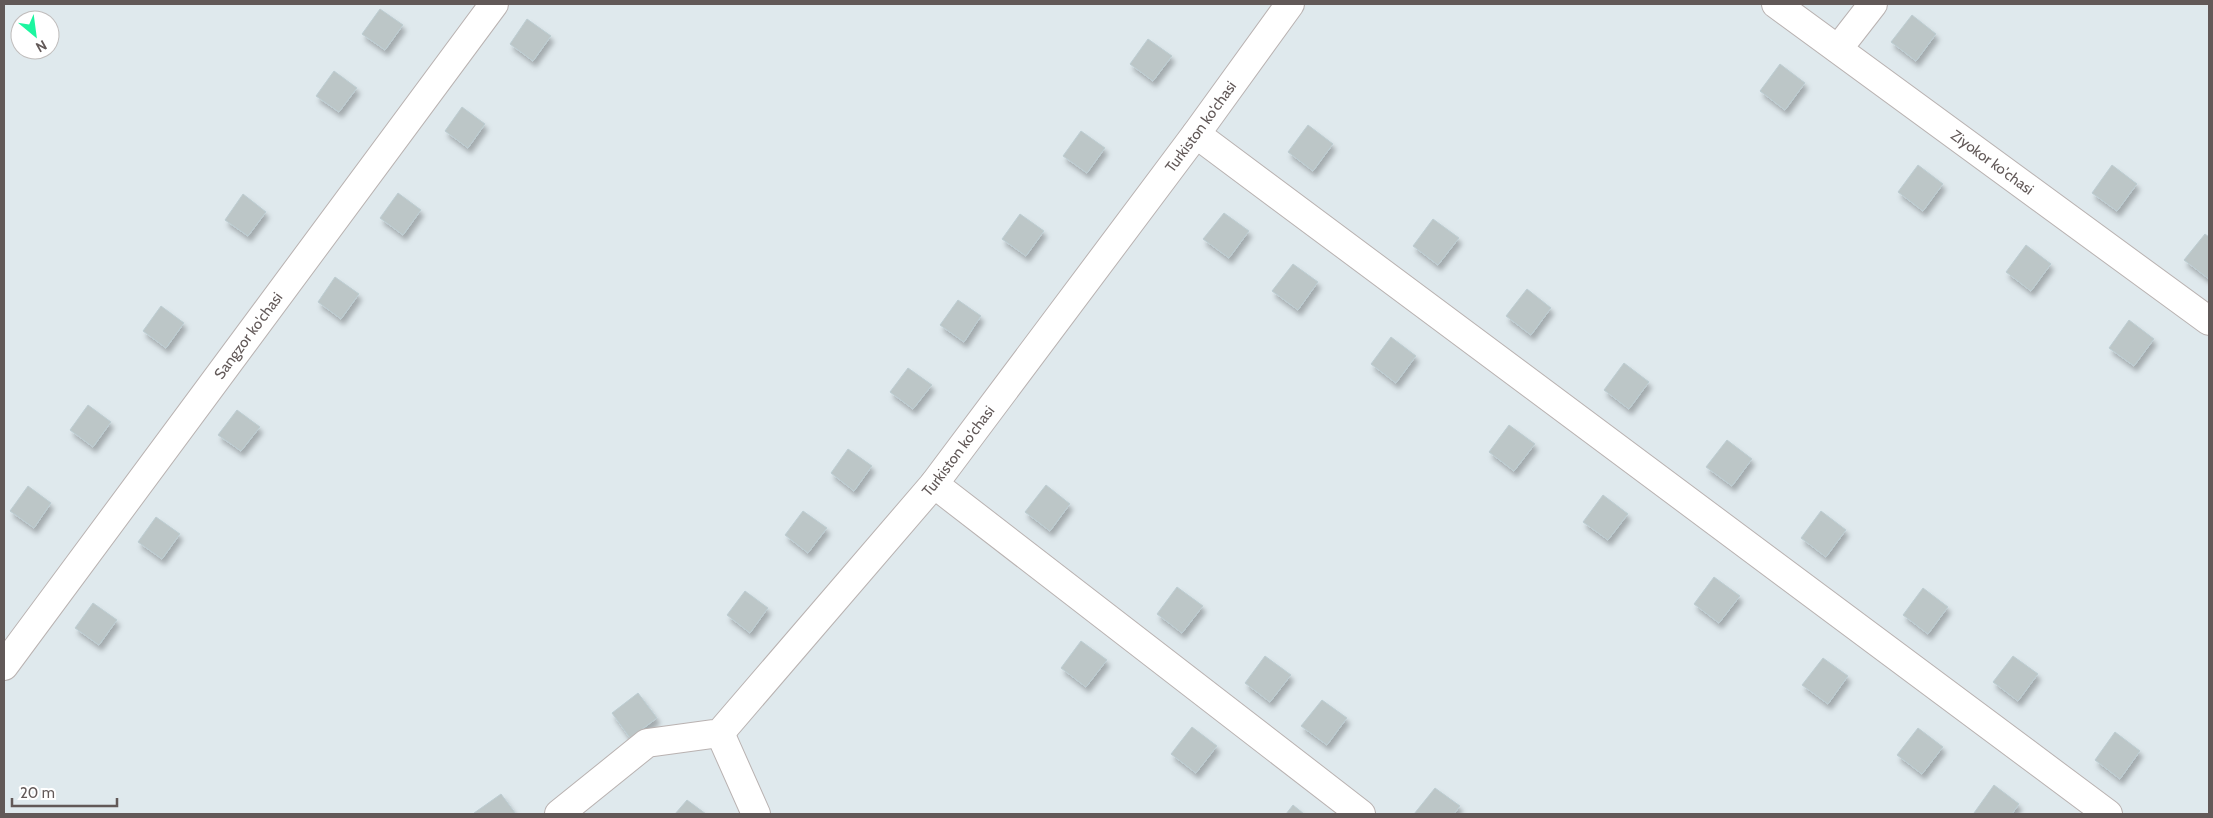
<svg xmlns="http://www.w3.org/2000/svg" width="2213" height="818" font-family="Cabin,sans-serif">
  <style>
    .building { fill: #bcc6c7; stroke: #bdcdd2; filter: url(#shadow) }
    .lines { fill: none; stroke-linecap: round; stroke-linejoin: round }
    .minor-casing { stroke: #b9b2b1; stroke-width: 30 }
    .minor { stroke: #fff; stroke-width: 28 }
    .labels { text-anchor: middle; stroke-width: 4.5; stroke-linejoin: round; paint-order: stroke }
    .street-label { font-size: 15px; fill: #625958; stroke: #fff }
  </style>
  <defs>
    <filter id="shadow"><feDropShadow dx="3" dy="5.5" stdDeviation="2.5" flood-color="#0004"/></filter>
  </defs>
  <rect width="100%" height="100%" fill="#dfe9ed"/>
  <g class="building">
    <polygon points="380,9 403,25 385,50 362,34"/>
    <polygon points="1912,15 1936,34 1916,61 1891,42"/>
    <polygon points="527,19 551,36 533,61 510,44"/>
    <polygon points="1148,39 1172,56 1153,81 1130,64"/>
    <polygon points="1780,64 1805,83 1785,110 1760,91"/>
    <polygon points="334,71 357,88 339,112 316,96"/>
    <polygon points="462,107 485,124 468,148 445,131"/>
    <polygon points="1308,125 1333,144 1313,171 1288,152"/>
    <polygon points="1081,131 1105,148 1087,173 1063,156"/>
    <polygon points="1918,165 1943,184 1923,211 1898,192"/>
    <polygon points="2112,165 2137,184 2117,211 2092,193"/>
    <polygon points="398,193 421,210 403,235 380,218"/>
    <polygon points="243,194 266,212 248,236 225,220"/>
    <polygon points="1224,213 1249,231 1229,258 1203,239"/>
    <polygon points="1020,214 1044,231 1026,256 1002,239"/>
    <polygon points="1433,219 1459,238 1438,265 1413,246"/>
    <polygon points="2205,234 2209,237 2209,279 2184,260"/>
    <polygon points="2026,245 2051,264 2031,291 2006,272"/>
    <polygon points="1293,264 1318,282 1298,310 1272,291"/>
    <polygon points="335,277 359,294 341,319 318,302"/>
    <polygon points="1527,289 1551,308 1531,335 1506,316"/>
    <polygon points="958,300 981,316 964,342 940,325"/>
    <polygon points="161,306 184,323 166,348 143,331"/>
    <polygon points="2129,320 2154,339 2134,366 2109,348"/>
    <polygon points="1391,337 1416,356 1396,383 1371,364"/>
    <polygon points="1624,363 1649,382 1629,409 1604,390"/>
    <polygon points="908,368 932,385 913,409 890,392"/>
    <polygon points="88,405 111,422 93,447 70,430"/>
    <polygon points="237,410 260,427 241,451 218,435"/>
    <polygon points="1509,425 1535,444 1514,471 1489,452"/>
    <polygon points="1727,440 1752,459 1732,486 1706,467"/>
    <polygon points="848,449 872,466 854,491 831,473"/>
    <polygon points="1046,485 1070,504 1050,531 1025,512"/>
    <polygon points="28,486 51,503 34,528 10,511"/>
    <polygon points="1603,495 1628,514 1608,540 1583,522"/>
    <polygon points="803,511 827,528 808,553 785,535"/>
    <polygon points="1821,511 1846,530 1826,557 1801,538"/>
    <polygon points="156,517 180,534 162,559 138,542"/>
    <polygon points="1714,577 1740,596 1719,623 1694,604"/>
    <polygon points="1177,587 1203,606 1182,633 1157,614"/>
    <polygon points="1923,588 1948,607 1928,634 1903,615"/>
    <polygon points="745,591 768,608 750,633 727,615"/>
    <polygon points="93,603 117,620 99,645 75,628"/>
    <polygon points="1081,641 1107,660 1086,687 1061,668"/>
    <polygon points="1265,656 1291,675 1270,702 1245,683"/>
    <polygon points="2013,656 2038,674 2018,701 1993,682"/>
    <polygon points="1823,658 1848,676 1828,704 1802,685"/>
    <polygon points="638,693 657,718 630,738 612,713"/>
    <polygon points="1322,700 1347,718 1327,745 1301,726"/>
    <polygon points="1192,727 1217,746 1196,773 1171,754"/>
    <polygon points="1918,728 1943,747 1922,774 1897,755"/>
    <polygon points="2115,732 2140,751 2120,779 2095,760"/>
    <polygon points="1994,785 2019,804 2012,814 1976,814 1974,813"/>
    <polygon points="1435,788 1460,806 1454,814 1414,814"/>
    <polygon points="501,794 516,814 475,814 474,813"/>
    <polygon points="687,800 706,814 675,814"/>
    <polygon points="1293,805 1304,814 1286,814"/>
  </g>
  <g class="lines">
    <defs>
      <g id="minor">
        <path id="s1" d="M1776,4L2209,321"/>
        <polyline points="1838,49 1873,4"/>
        <polyline points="1196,134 2108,814"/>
        <polyline points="934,484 1361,814"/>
        <path id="s2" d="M4,666L494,4"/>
        <polyline points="720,733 756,814"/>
        <path id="s3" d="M559,814L647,743L720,733L934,484L1196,134L1290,4"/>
      </g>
    </defs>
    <use href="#minor" class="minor-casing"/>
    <use href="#minor" class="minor"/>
  </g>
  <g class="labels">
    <g class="street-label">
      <text dy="5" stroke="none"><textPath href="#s3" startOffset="961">Turkiston ko'chasi</textPath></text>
      <text dy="5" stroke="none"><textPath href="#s1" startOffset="268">Ziyokor ko'chasi</textPath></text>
      <text dy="5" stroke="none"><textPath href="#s2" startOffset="411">Sangzor ko'chasi</textPath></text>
      <text dy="5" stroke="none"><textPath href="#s3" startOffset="556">Turkiston ko'chasi</textPath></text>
    </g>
  </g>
  <rect width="2213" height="818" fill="none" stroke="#625958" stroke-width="10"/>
  <g transform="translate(35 35) rotate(151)"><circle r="24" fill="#ffffff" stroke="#c0bdbc"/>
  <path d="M0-4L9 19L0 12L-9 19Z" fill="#1cf6a0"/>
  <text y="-8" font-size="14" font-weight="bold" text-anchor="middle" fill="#625958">N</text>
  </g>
  <path d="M12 798v8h105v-8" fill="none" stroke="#625958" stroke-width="2.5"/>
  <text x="20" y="798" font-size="15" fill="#625958" stroke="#ffffff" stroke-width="4" paint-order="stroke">20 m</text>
</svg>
